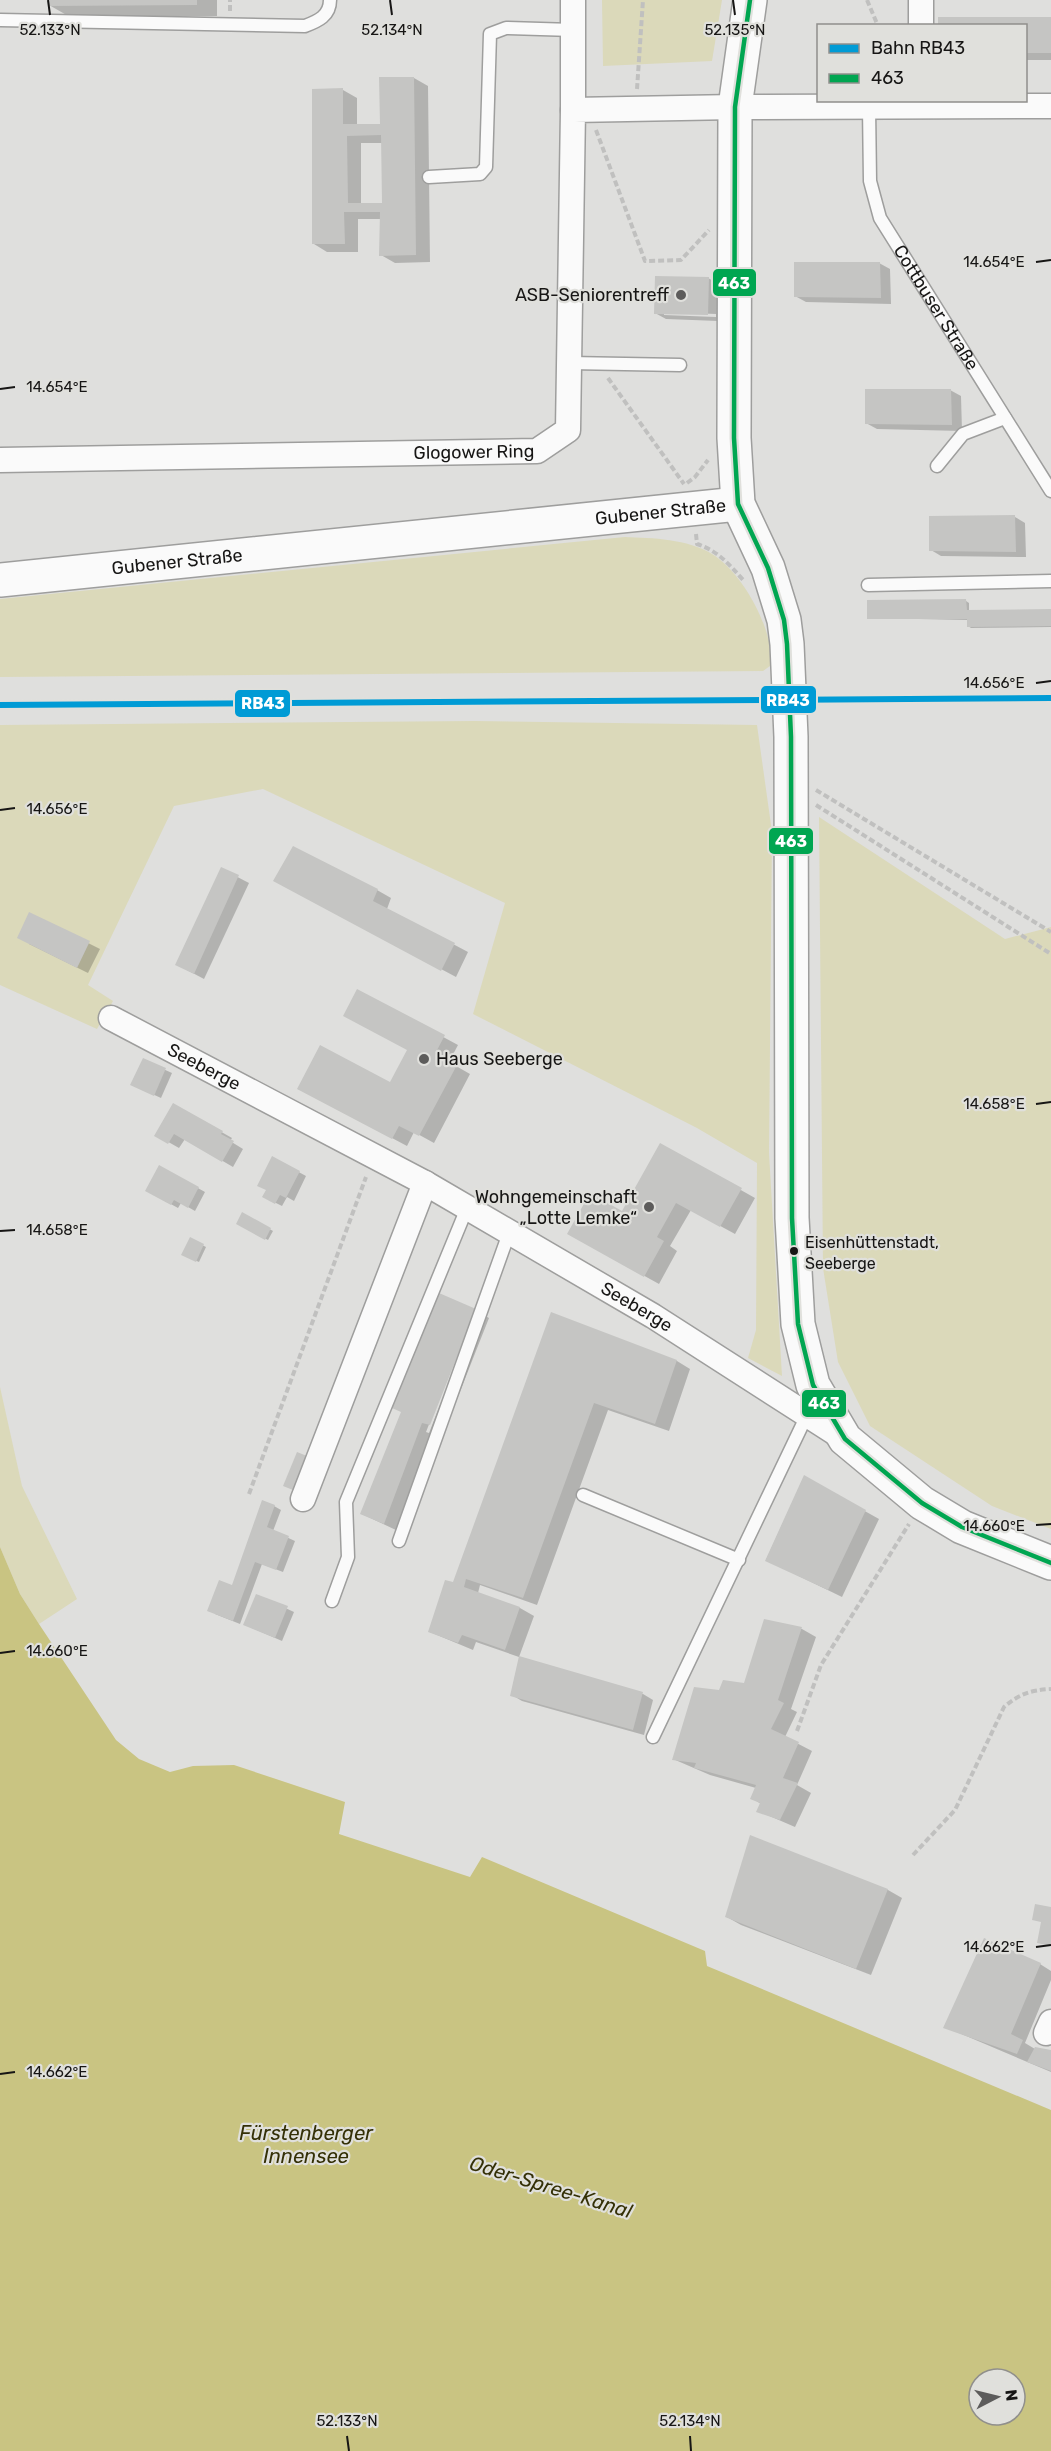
<svg xmlns="http://www.w3.org/2000/svg" width="1051" height="2451" font-family="Rubik,sans-serif">
  <style>
    .green { fill: #dbd9ba }
    .water { fill: #c9c482; fill-rule: evenodd }
    .shadow { fill: #0003; fill-rule: evenodd }
    .building { fill: #c5c5c3; fill-rule: evenodd }
    .lines { fill: none; stroke-linecap: round; stroke-linejoin: round }
    .lane-casing { stroke: #9e9e9d; stroke-width: 15 }
    .street-casing { stroke: #9e9e9d; stroke-width: 27 }
    .secondary-casing { stroke: #9e9e9d; stroke-width: 36 }
    .path { stroke: #c0c0bf; stroke-width: 4; stroke-dasharray: 6 3; stroke-linecap: butt }
    .lane { stroke: #fafafa; stroke-width: 12 }
    .street { stroke: #fafafa; stroke-width: 24 }
    .secondary { stroke: #fafafa; stroke-width: 33 }
    .bus-1-casing { stroke: #e0e0dc; stroke-width: 9 }
    .bus-1 { stroke: #00a651; stroke-width: 4.5 }
    .rail-1-casing { stroke: #e0e0dc; stroke-width: 10 }
    .rail-1 { stroke: #009bd5; stroke-width: 6 }
    .ticks { fill: none; stroke: #171615; stroke-width: 2 }
    .poi-dot { fill: #5d5c5b; stroke: #e0e0dc; stroke-width: 2 }
    .bus-dot { fill: #171615; stroke: #e0e0dc; stroke-width: 2 }
    .labels { text-anchor: middle; stroke-width: 4.5; stroke-linejoin: round; paint-order: stroke }
    .bus-label { font-size: 16px; fill: #171615; stroke: #e0e0dc; text-anchor: start }
    .poi-label { font-size: 18px; fill: #171615; stroke: #e0e0dc; text-anchor: end }
    .street-label { font-size: 18px; fill: #171615; stroke: #e0e0dc }
    .water-label { font-size: 20px; font-style: italic; fill: #343006; stroke: #e0e0dc }
    .ticks-label { font-size: 15px; text-anchor: middle; fill: #171615; stroke: #e0e0dc; stroke-width: 4.5; stroke-linejoin: round; paint-order: stroke }
    .line-badge { stroke: #e0e0dc; stroke-width: 2 }
    .badge-label { font-size: 16px; text-anchor: middle; font-weight: bold; fill: #fff }
  </style>
  <rect width="100%" height="100%" fill="#dfdfdd"/>
  <g class="green">
    <polygon points="602,0 722,0 712,61 603,66"/>
    <path d="M625,537C652,538 688,539 712,554C737,569 761,609 768,638C771,647 770,657 770,666L763,671L0,677V599Z"/>
    <polygon points="475,721 757,725 772,832 769,1153 782,1376 748,1358 756,1330 757,1163 697,1128 473,1014 505,903 263,789 174,806 88,985 113,1001 97,1029 0,985 0,725"/>
    <polygon points="819,817 1005,939 1051,927 1051,1529 992,1506 870,1426 838,1362 823,1268"/>
    <polygon points="0,1387 22,1486 77,1599 39,1624 20,1594 0,1547"/>
  </g>
  <path class="water" d="M0,1547L20,1594L39,1624L116,1740L139,1759L170,1772L193,1766L234,1765L345,1802L339,1834L470,1877L482,1857L705,1951L707,1966L1051,2110V2451H0ZM979,2379H1015V2415H979Z"/>
  <g class="shadow">
    <polygon points="49,0 217,0 217,16 70,17 49,5"/>
    <polygon points="1051,18 1051,60 1026,60 1026,26"/>
    <path d="M414,78L428,86L430,262L395,263L381,255V219H358V252H327L314,244L343,90L357,98V126H381ZM361,143H383V205L361,204Z"/>
    <polygon points="879,263 890,269 891,304 806,302 795,296"/>
    <path d="M708,278L719,284L718,321L666,319L655,313ZM664,312L716,314V317L664,315Z"/>
    <polygon points="950,390 961,396 962,431 877,429 866,423"/>
    <polygon points="1015,517 1025,523 1026,557 941,556 931,550"/>
    <polygon points="966,601 969,603 969,611 1051,610 1051,627 971,628 968,626 968,620 868,618"/>
    <polygon points="222,869 249,883 204,979 187,970"/>
    <polygon points="289,888 377,890 391,898 387,909 468,952 456,977"/>
    <polygon points="30,914 100,949 88,973 29,944"/>
    <polygon points="358,991 458,1045 449,1062 470,1074 434,1143 414,1132 407,1146 313,1096 391,1084 409,1050"/>
    <polygon points="143,1060 172,1073 161,1098 139,1088"/>
    <polygon points="174,1105 232,1138 230,1141 243,1149 233,1167 185,1139 179,1148 156,1135"/>
    <polygon points="661,1145 755,1198 735,1234 691,1210 670,1246 677,1251 659,1284 569,1234 623,1213"/>
    <polygon points="273,1158 306,1176 294,1201 287,1197 282,1206 264,1197 268,1190"/>
    <polygon points="160,1167 205,1192 195,1211 181,1203 178,1208 147,1191"/>
    <polygon points="243,1214 273,1231 268,1240 238,1224"/>
    <polygon points="190,1239 206,1247 199,1262 183,1255"/>
    <polygon points="474,1310 426,1432 429,1433 477,1311 489,1318 444,1432 398,1531 362,1514"/>
    <polygon points="552,1314 677,1361 690,1369 669,1431 608,1410 537,1605 480,1585 478,1593 520,1608 534,1616 519,1657 476,1642 473,1650 430,1632 454,1584"/>
    <polygon points="804,1477 879,1519 842,1597 766,1560"/>
    <polygon points="274,1506 281,1510 273,1531 295,1541 283,1572 262,1564 240,1624 215,1614 233,1587"/>
    <polygon points="257,1595 294,1612 282,1641 252,1628"/>
    <polygon points="765,1620 802,1629 816,1637 791,1709 797,1712 785,1737 812,1751 797,1785 811,1793 795,1827 758,1811 761,1804 752,1798 756,1788 710,1775 673,1759 720,1692 745,1685"/>
    <polygon points="643,1694 653,1700 644,1735 522,1701 512,1695"/>
    <polygon points="751,1837 888,1890 902,1898 871,1975 741,1925 727,1917"/>
    <polygon points="1040,1964 1051,1971 1051,1980 1025,2043 1035,2049 1051,2051 1051,2072 945,2027"/>
  </g>
  <g class="building">
    <polygon points="48,0 197,0 197,5 48,6"/>
    <polygon points="938,17 1051,17 1051,53 1026,53 1026,26 938,26"/>
    <path d="M379,77H414L416,255L379,256L380,212H344L345,244H312V89L343,88V124H380ZM381,135L382,203H348L347,136Z"/>
    <polygon points="794,262 880,262 881,298 794,297"/>
    <polygon points="655,276 709,277 708,315 654,314"/>
    <polygon points="865,389 951,389 952,425 865,424"/>
    <polygon points="1015,515 1016,552 929,551 929,516"/>
    <polygon points="966,599 967,610 1051,609 1051,626 967,627 967,619 867,619 867,600"/>
    <polygon points="293,846 378,889 373,901 455,943 441,971 273,881"/>
    <polygon points="221,867 239,875 194,974 175,965"/>
    <polygon points="29,912 90,941 77,968 17,938"/>
    <polygon points="357,989 445,1035 435,1054 457,1065 419,1136 399,1126 392,1139 297,1089 320,1045 390,1082 407,1050 343,1016"/>
    <polygon points="143,1058 166,1068 154,1096 130,1085"/>
    <polygon points="173,1103 223,1131 221,1134 234,1141 222,1162 174,1134 168,1144 154,1136"/>
    <polygon points="660,1143 742,1188 720,1227 676,1203 657,1237 664,1241 644,1277 567,1234 590,1193 622,1211"/>
    <polygon points="272,1156 300,1171 286,1198 280,1195 275,1204 262,1197 266,1190 257,1186"/>
    <polygon points="159,1165 199,1187 188,1208 174,1200 171,1205 145,1191"/>
    <polygon points="242,1212 271,1228 265,1240 236,1224"/>
    <polygon points="190,1237 204,1244 196,1262 181,1255"/>
    <polygon points="439,1293 476,1309 430,1425 422,1423 384,1524 360,1514 401,1412 392,1408"/>
    <polygon points="551,1312 677,1360 655,1424 594,1403 523,1598 466,1579 464,1587 520,1607 505,1650 462,1635 458,1643 428,1632 445,1580 453,1582"/>
    <polygon points="297,1452 312,1458 298,1492 283,1486"/>
    <polygon points="804,1475 866,1510 828,1590 765,1561"/>
    <polygon points="262,1500 275,1505 267,1527 289,1536 276,1570 255,1562 233,1621 207,1611 219,1580 232,1585"/>
    <polygon points="256,1594 288,1606 275,1638 243,1625"/>
    <polygon points="764,1619 802,1627 778,1700 784,1703 771,1729 799,1742 783,1778 798,1783 780,1820 756,1812 760,1803 750,1799 756,1785 694,1768 696,1763 672,1760 694,1687 719,1690 723,1680 744,1683"/>
    <polygon points="519,1656 643,1692 633,1730 510,1696"/>
    <polygon points="750,1835 888,1889 856,1969 725,1917"/>
    <polygon points="1035,1904 1051,1907 1051,1946 1037,1943 1041,1922 1032,1920"/>
    <polygon points="984,1938 1041,1963 1011,2034 1023,2040 1017,2054 943,2028"/>
    <polygon points="1035,2047 1051,2050 1051,2071 1027,2062"/>
  </g>
  <g class="lines">
    <defs>
      <g id="lane">
        <path d="M0,20L305,26C318,21 330,16 330,0"/>
        <path id="s1" d="M869,107L870,181L880,218L1051,491"/>
        <polyline points="429,177 480,174 486,167 490,34 506,28 573,30"/>
        <polyline points="570,363 680,365"/>
        <polyline points="937,466 963,434 1005,418"/>
        <polyline points="868,585 1051,581"/>
        <polyline points="583,1495 739,1560"/>
        <polyline points="399,1541 509,1233"/>
        <polyline points="332,1601 348,1557 346,1502 467,1208"/>
        <polyline points="653,1737 807,1415"/>
      </g>
      <g id="street">
        <polyline points="921,26 921,0"/>
        <polyline points="573,110 573,0"/>
        <path id="s2" d="M0,460L537,451L568,430L573,110L735,107L1051,106"/>
        <path id="s3" d="M111,1018L425,1183L653,1316L843,1438"/>
        <polyline points="303,1499 425,1183"/>
        <polyline points="1046,2033 1051,2022"/>
      </g>
      <g id="secondary">
        <polyline points="750,0 735,107 734,438 738,504 768,568 784,620 787,644 791,737 792,1218 798,1324 813,1385 845,1439 922,1503 962,1527 1051,1563"/>
        <path id="s4" d="M0,580L738,504"/>
      </g>
    </defs>
    <use href="#lane" class="lane-casing"/>
    <use href="#street" class="street-casing"/>
    <use href="#secondary" class="secondary-casing"/>
    <g class="path">
      <polyline points="867,0 878,26"/>
      <polyline points="230,11 230,0"/>
      <polyline points="637,89 643,0"/>
      <polyline points="596,130 645,261 681,260 709,230"/>
      <polyline points="608,378 684,484"/>
      <polyline points="687,483 695,477 708,460"/>
      <path d="M696,534L697,544C718,551 729,564 744,581"/>
      <polyline points="816,790 1051,932"/>
      <polyline points="816,805 1051,954"/>
      <polyline points="249,1494 366,1177"/>
      <polyline points="797,1731 821,1665 909,1524"/>
      <path d="M913,1855L955,1810L1004,1707C1019,1694 1031,1690 1051,1689"/>
    </g>
    <use href="#lane" class="lane"/>
    <use href="#street" class="street"/>
    <use href="#secondary" class="secondary"/>
    <defs>
      <polyline id="bus-1" points="750,0 735,107 734,438 738,504 768,568 784,620 787,644 791,737 792,1218 798,1324 813,1385 845,1439 922,1503 962,1527 1051,1563"/>
    </defs>
    <use href="#bus-1" class="bus-1-casing"/>
    <use href="#bus-1" class="bus-1"/>
    <defs>
      <polyline id="rail-1" points="0,705 1051,698"/>
    </defs>
    <use href="#rail-1" class="rail-1-casing"/>
    <use href="#rail-1" class="rail-1"/>
  </g>
  <path class="ticks" d="M48,0L50,15M390,0L392,15M733,0L735,15M1036,262L1051,260M0,389L15,387M1036,683L1051,681M0,810L15,808M1036,1104L1051,1102M0,1231L15,1230M1036,1525L1051,1524M0,1653L15,1651M1036,1947L1051,1945M0,2074L15,2072M347,2436L349,2451M690,2436L691,2451"/>
  <g class="poi-dot">
    <circle cx="681" cy="295" r="6"/>
    <circle cx="424" cy="1059" r="6"/>
    <circle cx="649" cy="1207" r="6"/>
  </g>
  <circle class="bus-dot" cx="794" cy="1251" r="5"/>
  <g class="labels">
    <g class="bus-label">
      <text x="805" y="1248">Eisenhüttenstadt,<tspan x="805" dy="21">Seeberge</tspan></text>
    </g>
    <g class="poi-label">
      <text x="669" y="301">ASB-Seniorentreff</text>
      <text x="436" y="1065" text-anchor="start">Haus Seeberge</text>
      <text x="637" y="1203">Wohngemeinschaft<tspan x="637" dy="21">„Lotte Lemke“</tspan></text>
    </g>
    <g class="street-label">
      <text dy="6" stroke="none"><textPath href="#s1" startOffset="218">Cottbuser Straße</textPath></text>
      <text dy="6" stroke="none"><textPath href="#s2" startOffset="474">Glogower Ring</textPath></text>
      <text dy="6" stroke="none"><textPath href="#s4" startOffset="664">Gubener Straße</textPath></text>
      <text dy="6" stroke="none"><textPath href="#s4" startOffset="178">Gubener Straße</textPath></text>
      <text dy="6" stroke="none"><textPath href="#s3" startOffset="105">Seeberge</textPath></text>
      <text dy="6" stroke="none"><textPath href="#s3" startOffset="600">Seeberge</textPath></text>
    </g>
    <g class="water-label">
      <text x="306" y="2140">Fürstenberger<tspan x="306" dy="23">Innensee</tspan></text>
      <text transform="translate(551 2187) rotate(17)" y="7">Oder-Spree-Kanal</text>
    </g>
  </g>
  <g class="ticks-label">
    <text x="50" y="35">52.133°N</text>
    <text x="392" y="35">52.134°N</text>
    <text x="735" y="35">52.135°N</text>
    <text x="994" y="267">14.654°E</text>
    <text x="57" y="392">14.654°E</text>
    <text x="994" y="688">14.656°E</text>
    <text x="57" y="814">14.656°E</text>
    <text x="994" y="1109">14.658°E</text>
    <text x="57" y="1235">14.658°E</text>
    <text x="994" y="1531">14.660°E</text>
    <text x="57" y="1656">14.660°E</text>
    <text x="994" y="1952">14.662°E</text>
    <text x="57" y="2077">14.662°E</text>
    <text x="347" y="2426">52.133°N</text>
    <text x="690" y="2426">52.134°N</text>
  </g>
  <g class="line-badge">
    <rect x="712" y="268" width="45" height="29" rx="6" fill="#00a651"/>
    <rect x="760" y="685" width="57" height="29" rx="6" fill="#009bd5"/>
    <rect x="234" y="689" width="57" height="29" rx="6" fill="#009bd5"/>
    <rect x="768" y="827" width="46" height="28" rx="6" fill="#00a651"/>
    <rect x="801" y="1389" width="46" height="29" rx="6" fill="#00a651"/>
  </g>
  <g class="badge-label">
    <text x="734" y="289">463</text>
    <text x="788" y="706">RB43</text>
    <text x="263" y="709">RB43</text>
    <text x="791" y="847">463</text>
    <text x="824" y="1409">463</text>
  </g>
  <rect x="817" y="24" width="210" height="78" fill="#e0e0dc" stroke="#908f8c" stroke-width="1.5"/>
  <rect x="829" y="44" width="30" height="9" fill="#009bd5" stroke="#908f8c" stroke-width="1.5"/>
  <text x="871" y="54" font-size="18" fill="#171615">Bahn RB43</text>
  <rect x="829" y="74" width="30" height="9" fill="#00a651" stroke="#908f8c" stroke-width="1.5"/>
  <text x="871" y="84" font-size="18" fill="#171615">463</text>
  <g transform="translate(997 2397) rotate(83)"><circle r="28" fill="#e0e0dc" stroke="#908f8c" stroke-width="1.5"/>
  <path d="M0-4.5L10 22L0 15L-10 22Z" fill="#5d5c5b"/>
  <text y="-9" font-size="16" font-weight="bold" text-anchor="middle" fill="#171615">N</text>
  </g>
</svg>
